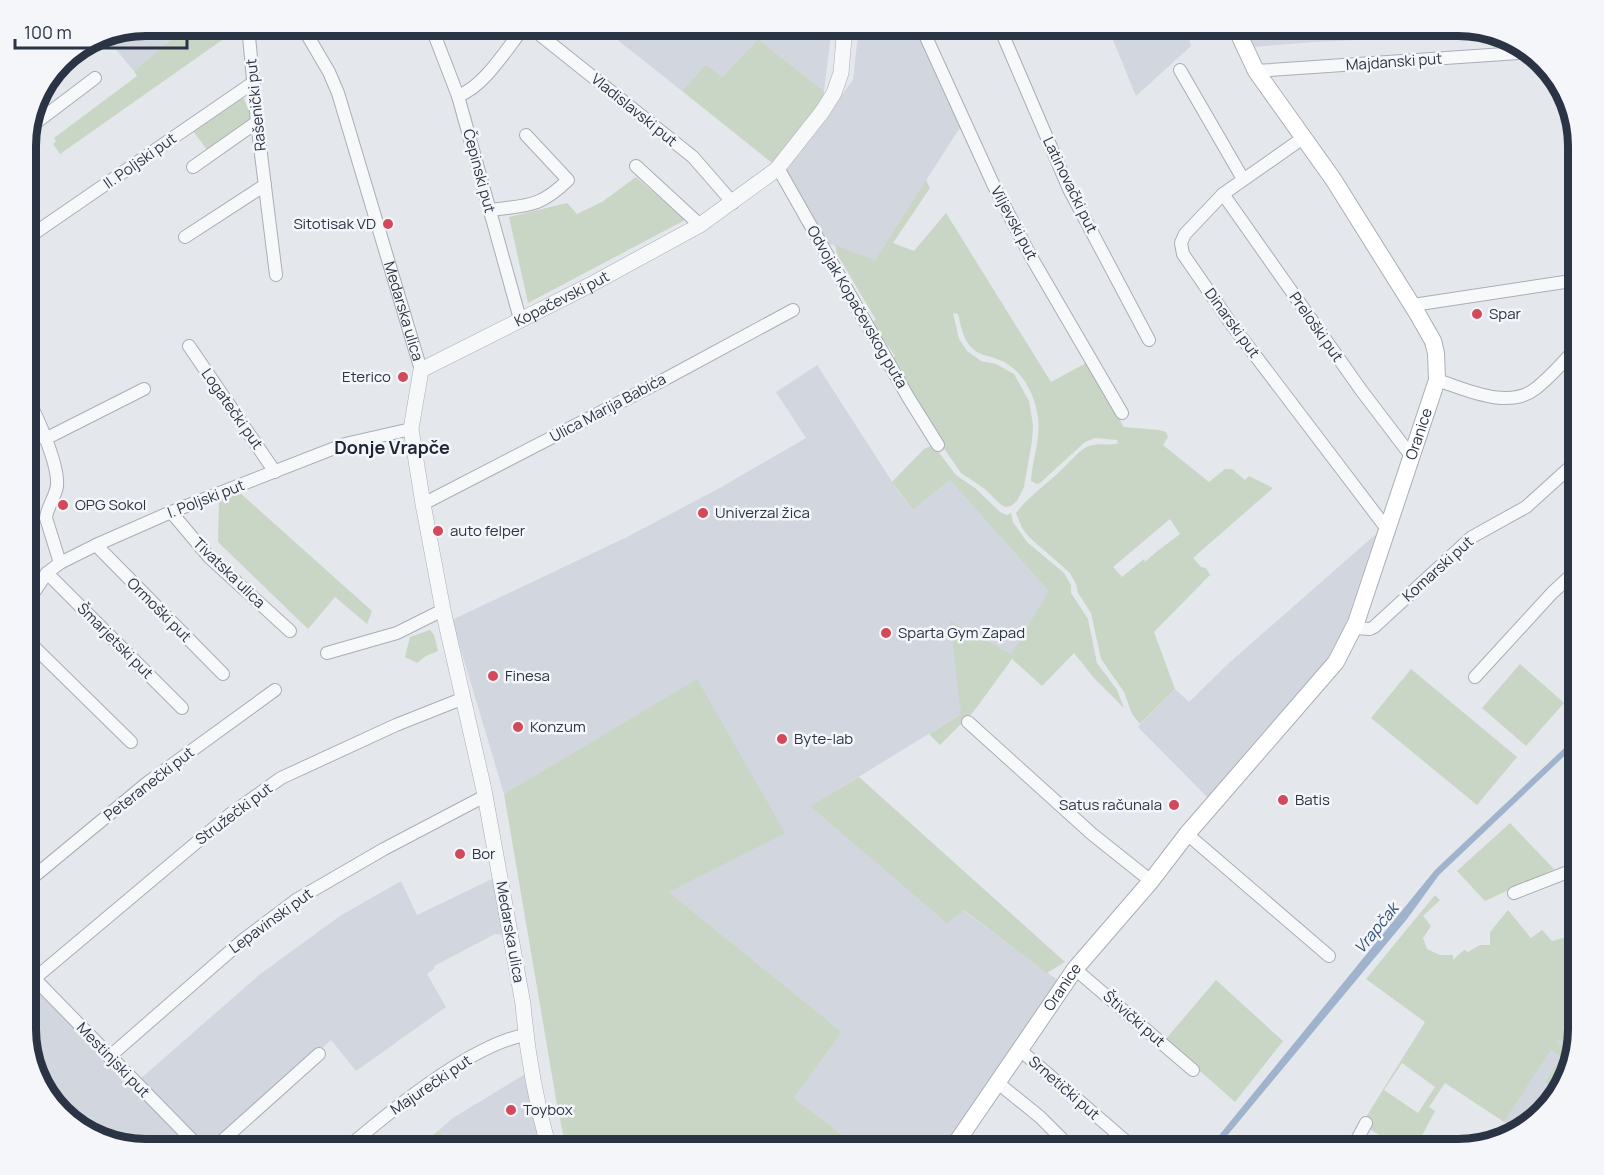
<svg xmlns="http://www.w3.org/2000/svg" width="1604" height="1175" font-family="Manrope,sans-serif">
  <style>
    .built { fill: #d2d6de }
    .green { fill: #c9d6c5; fill-rule: evenodd }
    .water { fill: #9fb4cc }
    .lines { fill: none; stroke-linecap: round; stroke-linejoin: round }
    .minor-casing { stroke: #a9aeb7; stroke-width: 14 }
    .tertiary-casing { stroke: #a9aeb7; stroke-width: 16 }
    .secondary-casing { stroke: #a9aeb7; stroke-width: 18 }
    .minor { stroke: #f7f8fa; stroke-width: 12 }
    .tertiary { stroke: #f7f8fa; stroke-width: 15 }
    .secondary { stroke: #fff; stroke-width: 16 }
    .poi-dot { fill: #d1495b; stroke: #f4f6f9; stroke-width: 2 }
    .labels { text-anchor: middle; stroke-width: 5; stroke-linejoin: round; paint-order: stroke }
    .street-label { font-size: 15px; fill: #2b3445; stroke: #f4f6f9 }
    .poi-label { font-size: 15px; fill: #2b3445; stroke: #f4f6f9; text-anchor: start }
    .water-label { font-size: 16px; font-style: italic; fill: #34527a; stroke: #f4f6f9 }
    .quarter-label { font-size: 18px; font-weight: bold; fill: #1d2536; stroke: #f4f6f9 }
    .rim { fill: none; stroke: #2b3445; stroke-width: 8 }
  </style>
  <rect width="100%" height="100%" fill="#e4e7ec"/>
  <g class="built">
    <polygon points="146,26 187,26 134,71 103,34"/>
    <polygon points="600,26 832,26 824,91 758,39 722,77 706,64 682,91"/>
    <polygon points="859,26 918,26 967,125 959,129 875,260 825,242 784,173 853,80"/>
    <polygon points="1099,26 1185,26 1191,46 1136,96 1113,40"/>
    <polygon points="1245,26 1450,26 1448,36 1314,42 1253,47"/>
    <polygon points="817,365 898,491 913,510 950,480 1050,591 1011,654 961,714 811,806 947,922 963,910 1064,985 952,1149 861,1149 794,1098 842,1032 669,892 696,680 504,794 452,620 627,537 718,489 806,438 776,392"/>
    <polygon points="1376,534 1348,618 1340,636 1327,659 1285,708 1214,804 1138,727 1175,689 1189,702 1229,663"/>
    <polygon points="494,878 504,935 495,934 434,966 434,969 427,974 446,1007 356,1071 331,1040 211,1149 139,1080 259,975 340,916 401,881 417,915"/>
    <polygon points="26,980 128,1083 194,1149 146,1149 73,1125 38,1082 26,1036"/>
    <polygon points="1578,1007 1578,1029 1554,1102 1518,1131 1504,1122"/>
    <polygon points="525,1074 544,1149 456,1149 438,1131 453,1118"/>
  </g>
  <g class="green">
    <polygon points="187,26 242,26 60,154 53,144 56,141 54,138 137,76 134,71"/>
    <path d="M758,39L824,91C824,111 785,147 772,163L682,91L706,64L722,77Z"/>
    <polygon points="243,97 251,115 251,119 208,151 193,131"/>
    <polygon points="636,177 685,220 528,303 509,217 567,203 577,214 602,202"/>
    <path d="M926,180L930,188L893,243L914,251L946,213L1051,382L1086,363L1124,427L1159,430L1166,432L1168,437L1163,445L1209,482L1225,469H1232L1245,480L1249,476L1273,488L1193,558L1201,567L1206,568L1210,575L1154,632L1175,689L1140,724L1132,714L1124,692L1101,659L1091,613L1078,593L1076,584L1070,573L1029,537L1022,528L1016,513C1028,497 1046,485 1061,470C1069,463 1077,453 1085,448C1096,441 1108,447 1118,443L1117,440L1095,438L1085,442L1040,483L1037,484L1031,481C1032,460 1041,439 1038,417C1034,392 1022,368 997,359C987,355 980,356 972,348C963,340 961,326 958,314L953,313L959,339L967,351L981,361L996,364L1014,374L1029,401L1033,425L1032,441L1024,487L1017,501L1011,506L1005,507L1000,504L985,489L961,473L943,447L892,359L895,356L871,322L876,320L837,254L835,245L875,260ZM1170,519L1180,534L1155,553L1145,562L1144,559L1122,577L1113,567Z"/>
    <polygon points="933,445 956,475 975,488 1000,512 1007,515 1011,513 1013,522 1027,542 1064,573 1071,585 1071,593 1088,619 1097,663 1117,690 1124,708 1094,678 1074,653 1042,686 1012,659 974,711 940,745 929,734 961,714 950,621 1011,654 1049,591 950,480 913,510 892,482 924,449"/>
    <polygon points="239,492 372,611 367,624 335,597 308,629 218,542 219,500"/>
    <polygon points="430,630 434,635 438,651 426,656 417,663 405,657 410,637"/>
    <polygon points="1520,664 1564,703 1526,746 1482,708"/>
    <polygon points="1411,669 1517,757 1477,805 1371,718"/>
    <polygon points="697,679 785,833 669,892 842,1032 794,1098 861,1149 566,1149 556,1099 504,794"/>
    <polygon points="859,777 1065,962 1047,973 964,910 947,923 810,806"/>
    <polygon points="1510,823 1554,869 1485,901 1457,871"/>
    <path d="M1435,895L1440,900L1423,916L1431,926L1423,938L1427,949L1440,955H1453V960L1464,950L1468,952L1480,945H1490V932L1508,910L1531,938L1542,930L1552,941L1578,934V1029L1572,1049L1558,1039L1556,1042L1571,1052C1567,1063 1556,1074 1549,1084L1545,1082L1561,1057L1551,1050L1504,1122L1445,1083L1429,1107L1435,1111L1418,1143L1419,1149H1402L1368,1128L1366,1117L1425,1022L1366,979ZM1402,1063L1435,1087L1418,1113L1384,1090Z"/>
    <polygon points="1216,980 1283,1041 1235,1102 1165,1040"/>
    <polygon points="438,1131 456,1149 415,1149 416,1149"/>
  </g>
  <polygon class="water" points="1578,732 1578,743 1439,875 1407,919 1216,1149 1208,1149 1435,870 1575,738 1574,736"/>
  <g class="lines">
    <defs>
      <g id="minor">
        <polyline points="248,26 257,122 276,275"/>
        <path id="s1" d="M302,26L329,72L338,93L421,370"/>
        <polyline points="431,26 458,96 520,319"/>
        <polyline points="529,26 693,157 733,203"/>
        <polyline points="921,26 994,186 1030,255 1122,413"/>
        <polyline points="999,26 1069,189 1149,340"/>
        <polyline points="1180,70 1243,179"/>
        <polyline points="1256,71 1533,52"/>
        <path d="M458,96C485,86 507,48 525,26"/>
        <polyline points="29,128 95,78"/>
        <polyline points="1303,138 1223,194 1185,234 1181,243 1183,254 1232,325 1387,529"/>
        <polyline points="636,166 700,225"/>
        <polyline points="193,167 257,122"/>
        <polyline points="778,168 908,397 938,445"/>
        <polyline points="1223,194 1361,390 1412,457"/>
        <path d="M490,210C528,205 539,208 568,180L526,135"/>
        <polyline points="185,237 265,185"/>
        <polyline points="26,239 254,82"/>
        <polyline points="1413,305 1578,280"/>
        <polyline points="189,346 275,472"/>
        <path d="M1437,380C1465,389 1508,410 1535,389C1551,377 1565,360 1578,346"/>
        <path d="M26,396C37,416 59,464 57,486C55,498 47,507 46,518L60,563"/>
        <polyline points="45,439 144,389"/>
        <polyline points="423,504 667,378 793,310"/>
        <polyline points="171,512 209,557 290,631"/>
        <polyline points="96,545 223,674"/>
        <polyline points="47,573 182,708"/>
        <polyline points="26,609 34,592 47,573 60,563 96,545 171,512 345,444 411,429"/>
        <polyline points="1354,628 1370,629 1374,627 1472,537 1526,507 1578,460"/>
        <polyline points="26,639 131,742"/>
        <polyline points="327,653 397,633 443,610"/>
        <polyline points="1475,677 1552,593 1578,569"/>
        <polyline points="968,722 1092,834 1151,881"/>
        <polyline points="1187,834 1329,956"/>
        <polyline points="26,883 147,783 275,690"/>
        <polyline points="1514,893 1578,868"/>
        <polyline points="1075,969 1193,1070"/>
        <polyline points="26,970 201,1149"/>
        <polyline points="34,979 228,816 281,778 396,725 464,698"/>
        <polyline points="1020,1050 1135,1149"/>
        <polyline points="109,1057 243,940 296,900 384,849 485,796"/>
        <polyline points="998,1083 1040,1117 1072,1149"/>
        <polyline points="213,1149 319,1054"/>
        <path d="M346,1149C389,1112 470,1045 525,1035"/>
        <polyline points="1352,1149 1366,1123"/>
      </g>
      <g id="tertiary">
        <path id="s2" d="M549,1149C536,1102 527,1053 523,1004L484,790L443,610L423,504L411,429L421,370L590,285L700,225L777,169L822,112L834,93L841,73L845,26"/>
      </g>
      <g id="secondary">
        <path id="s3" d="M952,1149L1075,969L1151,881L1187,834L1336,662L1356,623L1437,380L1436,353L1433,341L1417,313L1333,179L1256,71L1235,26"/>
      </g>
    </defs>
    <use href="#minor" class="minor-casing"/>
    <use href="#tertiary" class="tertiary-casing"/>
    <use href="#secondary" class="secondary-casing"/>
    <use href="#minor" class="minor"/>
    <use href="#tertiary" class="tertiary"/>
    <use href="#secondary" class="secondary"/>
  </g>
  <g class="poi-dot">
    <circle cx="388" cy="224" r="6"/>
    <circle cx="1477" cy="314" r="6"/>
    <circle cx="403" cy="377" r="6"/>
    <circle cx="63" cy="505" r="6"/>
    <circle cx="703" cy="513" r="6"/>
    <circle cx="438" cy="531" r="6"/>
    <circle cx="886" cy="633" r="6"/>
    <circle cx="493" cy="676" r="6"/>
    <circle cx="518" cy="727" r="6"/>
    <circle cx="782" cy="739" r="6"/>
    <circle cx="1283" cy="800" r="6"/>
    <circle cx="1174" cy="805" r="6"/>
    <circle cx="460" cy="854" r="6"/>
    <circle cx="511" cy="1110" r="6"/>
  </g>
  <g class="labels">
    <g class="street-label">
      <text transform="translate(1394 62) rotate(-4)" y="5">Majdanski put</text>
      <text transform="translate(256 105) rotate(-96)" y="5">Rašenički put</text>
      <text transform="translate(634 110) rotate(39)" y="5">Vladislavski put</text>
      <text transform="translate(140 161) rotate(-35)" y="5">II. Poljski put</text>
      <text transform="translate(479 171) rotate(75)" y="5">Čepinski put</text>
      <text transform="translate(1070 185) rotate(64)" y="5">Latinovački put</text>
      <text transform="translate(1014 223) rotate(62)" y="5">Viljevski put</text>
      <text dy="5" stroke="none"><textPath href="#s2" startOffset="951">Kopačevski put</textPath></text>
      <text transform="translate(857 307) rotate(60)" y="5">Odvojak Kopačevskog puta</text>
      <text dy="5" stroke="none"><textPath href="#s1" startOffset="304">Medarska ulica</textPath></text>
      <text transform="translate(1232 323) rotate(54)" y="5">Dinarski put</text>
      <text transform="translate(1316 327) rotate(55)" y="5">Preloški put</text>
      <text transform="translate(608 408) rotate(-28)" y="5">Ulica Marija Babića</text>
      <text transform="translate(232 409) rotate(55)" y="5">Logatečki put</text>
      <text dy="5" stroke="none"><textPath href="#s3" startOffset="864">Oranice</textPath></text>
      <text transform="translate(206 499) rotate(-21)" y="5">I. Poljski put</text>
      <text transform="translate(1438 569) rotate(-42)" y="5">Komarski put</text>
      <text transform="translate(229 573) rotate(44)" y="5">Tivatska ulica</text>
      <text transform="translate(159 610) rotate(45)" y="5">Ormoški put</text>
      <text transform="translate(115 641) rotate(45)" y="5">Šmarjetski put</text>
      <text transform="translate(149 784) rotate(-38)" y="5">Peteranečki put</text>
      <text transform="translate(234 814) rotate(-37)" y="5">Stružečki put</text>
      <text transform="translate(271 921) rotate(-36)" y="5">Lepavinski put</text>
      <text transform="translate(510 932) rotate(80)" y="5">Medarska ulica</text>
      <text dy="5" stroke="none"><textPath href="#s3" startOffset="196">Oranice</textPath></text>
      <text transform="translate(1134 1019) rotate(41)" y="5">Štivički put</text>
      <text transform="translate(113 1060) rotate(46)" y="5">Mestinjski put</text>
      <text transform="translate(431 1085) rotate(-34)" y="5">Majurečki put</text>
      <text transform="translate(1064 1088) rotate(41)" y="5">Srnetički put</text>
    </g>
    <g class="poi-label">
      <text x="376" y="229" text-anchor="end">Sitotisak VD</text>
      <text x="1489" y="319">Spar</text>
      <text x="391" y="382" text-anchor="end">Eterico</text>
      <text x="75" y="510">OPG Sokol</text>
      <text x="715" y="518">Univerzal žica</text>
      <text x="450" y="536">auto felper</text>
      <text x="898" y="638">Sparta Gym Zapad</text>
      <text x="505" y="681">Finesa</text>
      <text x="530" y="732">Konzum</text>
      <text x="794" y="744">Byte-lab</text>
      <text x="1295" y="805">Batis</text>
      <text x="1162" y="810" text-anchor="end">Satus računala</text>
      <text x="472" y="859">Bor</text>
      <text x="523" y="1115">Toybox</text>
    </g>
    <g class="water-label">
      <text transform="translate(1376 928) rotate(-51)" y="6">Vrapčak</text>
    </g>
    <g class="quarter-label">
      <text x="392" y="454">Donje Vrapče</text>
    </g>
  </g>
  <path d="M0 0H1604V1175H0ZM146 36H1458A110 110 0 0 1 1568 146V1029A110 110 0 0 1 1458 1139H146A110 110 0 0 1 36 1029V146A110 110 0 0 1 146 36Z" fill="#f4f6f9" fill-rule="evenodd"/>
  <path class="rim" d="M146 36H1458A110 110 0 0 1 1568 146V1029A110 110 0 0 1 1458 1139H146A110 110 0 0 1 36 1029V146A110 110 0 0 1 146 36Z"/>
  <path d="M15 39v9h172v-9" fill="none" stroke="#2b3445" stroke-width="3"/>
  <text x="24" y="39" font-size="18" fill="#2b3445" stroke="#f4f6f9" stroke-width="4.5" paint-order="stroke">100 m</text>
</svg>
